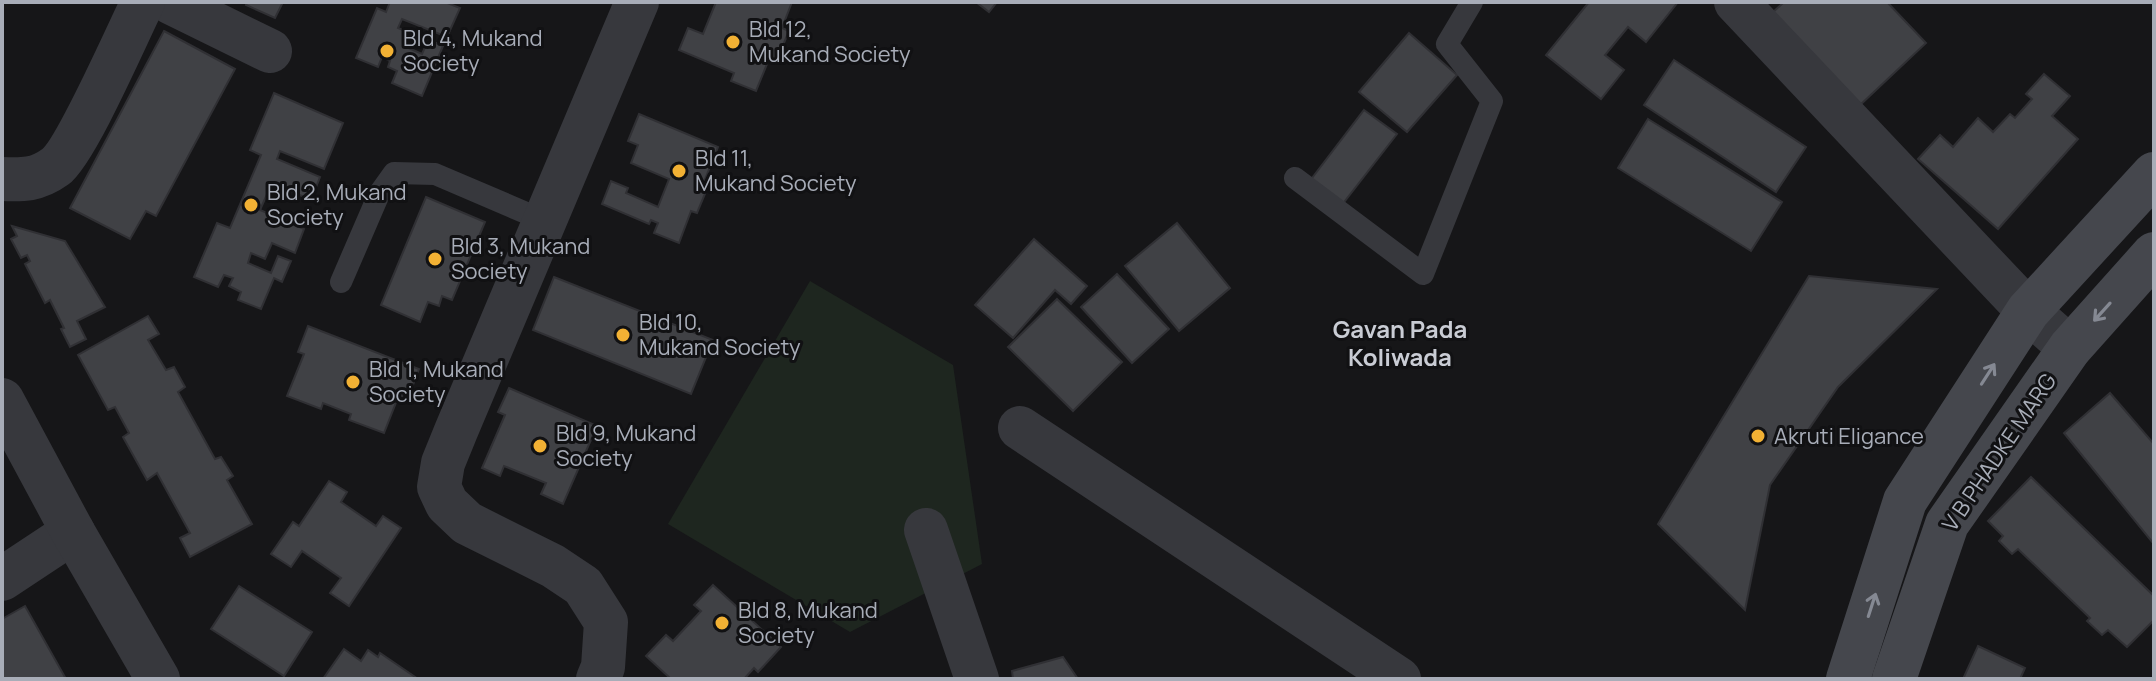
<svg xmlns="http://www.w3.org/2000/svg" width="2156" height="681" font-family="Manrope,sans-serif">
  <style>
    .green { fill: #1e261f }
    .building { fill: #404145; stroke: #303034; stroke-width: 2 }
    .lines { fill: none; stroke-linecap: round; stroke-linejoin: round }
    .service { stroke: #37383d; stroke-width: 22 }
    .minor { stroke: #37383d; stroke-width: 44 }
    .tertiary { stroke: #37383d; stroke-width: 44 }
    .secondary { stroke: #45474d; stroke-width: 44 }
    .oneway { stroke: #858993 }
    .poi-dot { fill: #f2b134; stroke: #111113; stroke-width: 3 }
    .labels { text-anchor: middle; stroke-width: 6; stroke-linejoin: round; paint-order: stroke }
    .poi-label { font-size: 22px; fill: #a8adb8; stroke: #111113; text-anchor: start }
    .street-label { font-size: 22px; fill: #a8adb8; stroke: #111113 }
    .neighbourhood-label { font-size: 24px; font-weight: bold; fill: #c9ccd4; stroke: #111113 }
  </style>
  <rect width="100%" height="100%" fill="#161618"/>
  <polygon class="green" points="810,281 953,365 982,564 850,632 668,524"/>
  <g class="building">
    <polygon points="247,2 283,2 275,18 246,5"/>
    <polygon points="390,2 445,2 460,8 447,37 402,19 398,28 410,33 404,46 422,54 426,45 431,47 434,42 443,46 422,96 392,83 397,71 388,67 390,61 382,57 378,67 356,58 377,8 386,12"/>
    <polygon points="716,2 792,2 782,28 789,31 776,62 769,59 756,91 731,81 734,73 679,50 688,28 703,34"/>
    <polygon points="976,2 997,2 989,12"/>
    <polygon points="1589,2 1678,2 1646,42 1628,27 1605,55 1624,70 1601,99 1546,55"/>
    <polygon points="1784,2 1887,2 1926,43 1859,106 1771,14"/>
    <polygon points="164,31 235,69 156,216 146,211 130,239 70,208"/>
    <polygon points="1409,33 1457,75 1407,132 1359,92"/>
    <polygon points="1674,60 1806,147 1776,192 1644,105"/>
    <polygon points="2044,74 2070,96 2052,116 2078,139 1998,229 1918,159 1940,135 1953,147 1978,118 1993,132 2010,114 2015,118 2032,99 2026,94"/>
    <polygon points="274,93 343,123 324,169 280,151 277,159 320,177 311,200 272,183 260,210 304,229 295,253 272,243 265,259 251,253 248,263 271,273 278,256 291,261 282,282 274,278 261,309 238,300 241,292 229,286 233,278 224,275 218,287 194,277 217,223 230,228 261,155 250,150"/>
    <polygon points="1364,110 1397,134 1341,206 1309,182"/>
    <polygon points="639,114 718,147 704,182 709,184 697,213 691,211 679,243 654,233 658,223 651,220 649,224 602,204 611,181 628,188 626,193 658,207 669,179 631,163 638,145 628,141"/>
    <polygon points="1648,119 1782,202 1751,251 1618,168"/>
    <polygon points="426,197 485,222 452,300 442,296 439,306 428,302 420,322 381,305"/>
    <polygon points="1177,223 1230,288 1179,331 1125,266"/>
    <polygon points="12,226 65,241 105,307 77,321 86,339 70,347 61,329 64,328 50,300 45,303 25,264 30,261 27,255 21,258 11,239 17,236"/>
    <polygon points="1034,239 1087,286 1071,304 1055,290 1013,338 975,305"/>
    <polygon points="1117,274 1169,329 1132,363 1081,307"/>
    <polygon points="1809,276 1937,289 1838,387 1770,485 1745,610 1658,524"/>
    <polygon points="554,277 713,340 691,394 533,330"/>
    <polygon points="1057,299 1122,362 1073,411 1008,347"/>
    <polygon points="148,316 159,334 148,340 166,370 174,367 185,387 178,392 215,459 221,457 233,476 227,480 252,524 190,557 180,538 190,533 157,473 147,480 123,437 129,433 115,407 108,410 78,355"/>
    <polygon points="308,326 419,369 408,398 399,395 384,433 349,420 351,414 323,403 321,409 287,396 304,354 298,352"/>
    <polygon points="509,388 597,426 563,504 541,494 546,483 504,466 500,476 482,468 505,415 498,412"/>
    <polygon points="2110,393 2154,444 2153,543 2064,433"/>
    <polygon points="2031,477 2154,596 2154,620 2127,647 2108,630 2102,635 2087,621 2090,618 2018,549 2012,554 1999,541 2003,536 1988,521"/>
    <polygon points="329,481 347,492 341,502 376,526 383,516 401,528 349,606 330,593 341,578 302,551 291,567 271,554 293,522 299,526"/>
    <polygon points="713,585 781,647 758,672 754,668 744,679 671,679 646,656 666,635 673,641 701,611 694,605"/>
    <polygon points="239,586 312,632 284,676 211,629"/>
    <polygon points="25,606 66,679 2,679 2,619"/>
    <polygon points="1978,646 2025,668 2020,679 1963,679"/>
    <polygon points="344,649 361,661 368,650 378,657 380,653 418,679 323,679"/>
    <polygon points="1063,657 1078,679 1013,679 1012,671"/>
  </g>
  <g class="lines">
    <g class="service">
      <polyline points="1295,178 1423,274 1492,101 1447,44 1472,2"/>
      <polyline points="341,282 379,194 394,173 435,174 545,221"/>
    </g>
    <g class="minor">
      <polyline points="170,2 270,51"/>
      <polyline points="1736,2 2028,311 2070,348"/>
      <path d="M2,179C23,180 37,180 55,167C76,152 128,32 143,2"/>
      <polyline points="1020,428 1399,679"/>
      <polyline points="926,530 977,679"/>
      <polyline points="2,579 73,532"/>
      <polyline points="598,679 603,667 606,622 583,586 553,566 467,523 447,504 439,487 443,463 456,431 637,2"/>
    </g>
    <polyline class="tertiary" points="2,400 73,532 158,679"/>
    <g class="secondary">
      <polyline points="1848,679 1905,501 2028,311 2154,174"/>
      <polyline points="1894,679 1947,524 2070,348 2154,254"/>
    </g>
  </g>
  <defs><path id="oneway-shaft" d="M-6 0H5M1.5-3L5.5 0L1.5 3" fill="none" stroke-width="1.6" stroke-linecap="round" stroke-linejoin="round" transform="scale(2)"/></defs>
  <g class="oneway">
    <use href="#oneway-shaft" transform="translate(2102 312) rotate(132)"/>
    <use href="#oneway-shaft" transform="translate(1988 374) rotate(-57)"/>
    <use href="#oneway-shaft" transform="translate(1872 605) rotate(-72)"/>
  </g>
  <g class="poi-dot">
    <circle cx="733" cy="42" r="8"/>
    <circle cx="387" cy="51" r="8"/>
    <circle cx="679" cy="171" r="8"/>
    <circle cx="251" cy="205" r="8"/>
    <circle cx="435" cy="259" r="8"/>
    <circle cx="623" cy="335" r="8"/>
    <circle cx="353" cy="382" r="8"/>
    <circle cx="1758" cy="436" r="8"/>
    <circle cx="540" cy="446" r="8"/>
    <circle cx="722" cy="623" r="8"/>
  </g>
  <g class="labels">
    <g class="poi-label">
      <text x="749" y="37">Bld 12,<tspan x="749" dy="25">Mukand Society</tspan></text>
      <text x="403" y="46">Bld 4, Mukand<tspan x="403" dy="25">Society</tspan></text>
      <text x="695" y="166">Bld 11,<tspan x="695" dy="25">Mukand Society</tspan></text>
      <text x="267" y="200">Bld 2, Mukand<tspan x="267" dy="25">Society</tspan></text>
      <text x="451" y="254">Bld 3, Mukand<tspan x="451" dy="25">Society</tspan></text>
      <text x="639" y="330">Bld 10,<tspan x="639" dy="25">Mukand Society</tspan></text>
      <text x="369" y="377">Bld 1, Mukand<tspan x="369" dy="25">Society</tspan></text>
      <text x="556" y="441">Bld 9, Mukand<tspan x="556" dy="25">Society</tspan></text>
      <text x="1774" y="444">Akruti Eligance</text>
      <text x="738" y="618">Bld 8, Mukand<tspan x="738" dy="25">Society</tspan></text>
    </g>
    <g class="street-label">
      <text transform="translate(1999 452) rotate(-56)" y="8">V B PHADKE MARG</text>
    </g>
    <g class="neighbourhood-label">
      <text x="1400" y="338">Gavan Pada<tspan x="1400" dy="28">Koliwada</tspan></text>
    </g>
  </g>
  <rect width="2156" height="681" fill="none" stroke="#a8adb8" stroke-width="8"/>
</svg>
